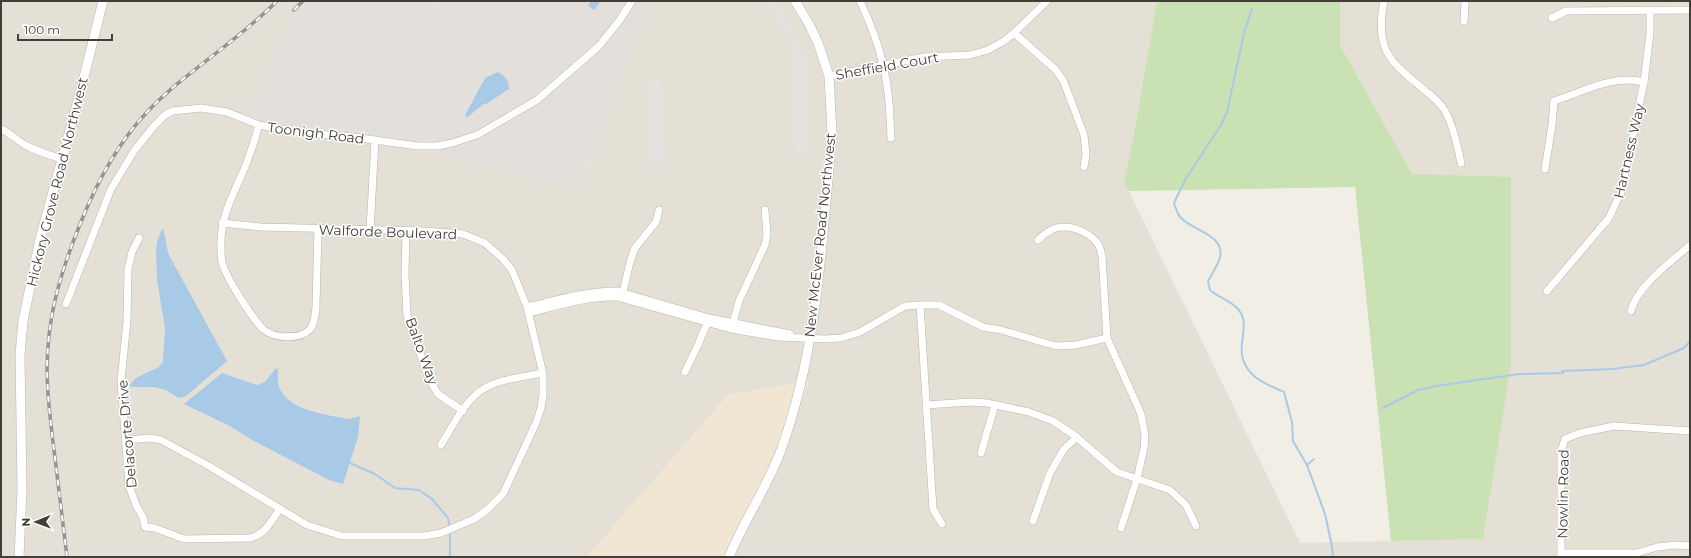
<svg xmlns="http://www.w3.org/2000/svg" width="1691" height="558" font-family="Montserrat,sans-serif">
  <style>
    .residential { fill: #e4e0d5 }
    .commercial { fill: #f1e6d3 }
    .industrial { fill: #e3e0db }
    .green { fill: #cae1b3 }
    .parking { fill: #e2e1de }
    .water { fill: #a9cae7 }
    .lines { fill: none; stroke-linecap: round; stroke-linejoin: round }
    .stream { stroke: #a9cae7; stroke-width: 2 }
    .minor-casing { stroke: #bbb6aa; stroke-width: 8 }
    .tertiary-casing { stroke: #bbb6aa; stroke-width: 10 }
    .minor { stroke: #fff; stroke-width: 7 }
    .tertiary { stroke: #fff; stroke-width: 9 }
    .rail-casing { stroke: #949494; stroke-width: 3.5 }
    .rail { stroke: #fff; stroke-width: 2; stroke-dasharray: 6; stroke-linecap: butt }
    .labels { text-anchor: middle; stroke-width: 3; stroke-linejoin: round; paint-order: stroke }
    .street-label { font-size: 14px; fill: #433f36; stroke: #fff }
  </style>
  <rect width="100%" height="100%" fill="#f1eee6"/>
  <polygon class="residential" points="1,1 300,1 245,122 414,148 579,189 588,151 589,163 651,1 1157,1 1133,140 1124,181 1300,543 1483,539 1511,365 1412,174 1340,45 1340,1 1690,1 1690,557 731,557 782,451 809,381 728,395 587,557 1,557"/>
  <polygon class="commercial" points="809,381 782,451 731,557 587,557 728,395"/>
  <polygon class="industrial" points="300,1 651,1 589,164 587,153 579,189 414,148 245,122"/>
  <polygon class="green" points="1157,1 1340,1 1340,45 1412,174 1511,177 1511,365 1483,539 1391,541 1355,187 1128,191 1124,181 1133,140"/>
  <g class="parking">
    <polygon points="430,1 447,1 442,12 427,5"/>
    <polygon points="764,1 776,1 807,55 808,153 794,153 791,40"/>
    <polygon points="661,77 667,165 650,166 644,78"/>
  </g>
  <g class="water">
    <polygon points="591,1 601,1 594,10 588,6"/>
    <path d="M498,72C505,76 509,80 509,89L486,104H483L468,117H466L465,115L485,78Z"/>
    <path d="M162,229H163C166,239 166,248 170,257L227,361L186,396L181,398L177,397L166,390L154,387H131L130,385L136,378L159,367L163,361L165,328L157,280L156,252L157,242Z"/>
    <path d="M276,368L278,370C278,376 277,383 280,389C290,410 323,414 343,418L349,419L360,416L358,437L343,484L329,480L252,440L230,426L184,404L222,373L257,385L265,382Z"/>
  </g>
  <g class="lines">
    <g class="stream">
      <path d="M1252,9L1244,33L1227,112L1221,125L1185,180L1174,203C1176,208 1177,214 1181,218C1192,230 1225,235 1220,257C1218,266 1211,274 1208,282L1210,290C1218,297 1231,301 1238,309C1255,329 1227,351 1254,376C1262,383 1275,388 1284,392L1292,422L1293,441L1307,465L1325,514L1332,546L1333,557"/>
      <polyline points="1383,408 1418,390 1436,386 1519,374 1563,373 1562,371 1612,369 1644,365 1684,348 1690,341"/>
      <polyline points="350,463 375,474 395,488 419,490 432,499 448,518 449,524"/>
      <polyline points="1307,465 1314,459"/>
      <polyline points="450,535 450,557"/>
    </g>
    <defs>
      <g id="minor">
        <path d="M860,1C870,22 878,42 883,65C889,89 890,114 891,138"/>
        <path d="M1384,1C1375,46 1387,60 1421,87C1428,93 1437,99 1443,108C1452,120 1458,148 1461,163"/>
        <polyline points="1552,18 1566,11 1690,10"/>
        <polyline points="1464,21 1465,1"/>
        <polyline points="1014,33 1056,70 1063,80 1084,135 1086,154 1084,167"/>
        <polyline points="829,76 924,57 970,55 988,50 1004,41 1014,33 1047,1"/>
        <path d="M259,125C254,142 249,159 242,174C231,199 220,219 221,247C221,251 221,257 222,262C226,278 252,318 263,329C274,339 302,340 311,328C315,322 315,314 316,307L318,229"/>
        <path d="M1,129C10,133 17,140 25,145C37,151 49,155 62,159"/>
        <path d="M1545,169L1552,125L1554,101C1583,92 1613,74 1644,82"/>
        <polyline points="370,230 375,140"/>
        <polyline points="406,231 405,275 407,315 429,379 438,394 463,411"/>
        <path d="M139,238L132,252L128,269L127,321L121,381L129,486L137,507L143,517L145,527L155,528L184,539L250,538C266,534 271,521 280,509"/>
        <path d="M1038,240C1044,234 1053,227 1062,227C1075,226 1091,234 1098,244C1100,247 1101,252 1102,256L1107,338L1141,414L1145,436L1144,448L1137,479L1121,528"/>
        <polyline points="1547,291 1609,218 1621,192 1644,82 1650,33 1650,11"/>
        <polyline points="622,296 630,262 635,248 656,222 659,210"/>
        <polyline points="66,304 111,189 134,151 154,126 165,115 173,111 201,108 227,112 259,125 303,133 353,137 417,146 437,146 452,143 477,135 537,100 599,46 619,21 632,1"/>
        <polyline points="920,305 933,509 942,524"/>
        <path d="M527,307C557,300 587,291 617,291L709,318L790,334"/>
        <path d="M1631,311C1637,286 1671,262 1690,245"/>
        <path d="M528,313C557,306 587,296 617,297L731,329L778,337L826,339L841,338L860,332L905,306L924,305H939L983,327L1001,330L1056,346L1076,345L1107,338"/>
        <polyline points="732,327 739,301 765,245 767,234 765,210"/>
        <polyline points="685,372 697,347 709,319"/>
        <polyline points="926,405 970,402 987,403 1029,412 1053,421 1074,435 1117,472 1170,490 1186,505 1196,526"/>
        <polyline points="126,440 150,438 161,440 209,466 307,525 342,536 424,536 441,533 474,519 487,510 503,494 536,423 541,408 543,395 543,374 527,307 512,270 503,259 485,243 463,234 425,231 261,227 222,223"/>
        <path d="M441,445C453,426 465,399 485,388C501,379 524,377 542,373"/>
        <polyline points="981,453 995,405"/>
        <polyline points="1033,521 1050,473 1064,449 1077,437"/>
        <polyline points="1561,553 1637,553 1657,547 1676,545 1690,546"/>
        <polyline points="1561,557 1561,451 1565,439 1580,433 1614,426 1690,431"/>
      </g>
      <g id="tertiary">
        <polyline points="19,557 22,490 20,355 23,321 40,239 78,101 103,1"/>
        <path d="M729,557C744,520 767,488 781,450C818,349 822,239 832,133L829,76L818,43L809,24L795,1"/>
      </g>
    </defs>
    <use href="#minor" class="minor-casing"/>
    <use href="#tertiary" class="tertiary-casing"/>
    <use href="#minor" class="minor"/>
    <use href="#tertiary" class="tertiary"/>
    <defs>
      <g id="rail">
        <polyline points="294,10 303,1"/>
        <path d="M67,557C63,524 59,491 55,458C50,417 44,377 49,336C53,297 66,258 81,222C97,182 117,144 147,112C186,71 237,42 277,1"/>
      </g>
    </defs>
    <use href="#rail" class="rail-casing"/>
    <use href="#rail" class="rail"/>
  </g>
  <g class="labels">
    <g class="street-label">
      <text transform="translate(887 66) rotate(-10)" y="5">Sheffield Court</text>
      <text transform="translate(316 133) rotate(7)" y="5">Toonigh Road</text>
      <text transform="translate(1629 151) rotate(-77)" y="5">Hartness Way</text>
      <text transform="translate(57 182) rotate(-76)" y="5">Hickory Grove Road Northwest</text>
      <text transform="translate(388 232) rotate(2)" y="5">Walforde Boulevard</text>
      <text transform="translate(820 235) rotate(-84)" y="5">New McEver Road Northwest</text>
      <text transform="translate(422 351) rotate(70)" y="5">Balto Way</text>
      <text transform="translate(127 434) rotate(-95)" y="5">Delacorte Drive</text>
      <text transform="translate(1563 494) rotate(-89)" y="5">Nowlin Road</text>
    </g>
  </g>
  <rect width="1691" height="558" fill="none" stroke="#433f36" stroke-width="4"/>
  <g transform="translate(36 522) rotate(269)" stroke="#ffffff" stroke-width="3" paint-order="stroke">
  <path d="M0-3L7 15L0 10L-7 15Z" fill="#433f36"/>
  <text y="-6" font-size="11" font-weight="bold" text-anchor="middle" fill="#433f36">N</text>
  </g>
  <path d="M18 34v6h94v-6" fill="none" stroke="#433f36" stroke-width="2"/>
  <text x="24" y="34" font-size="12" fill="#433f36" stroke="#ffffff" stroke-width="3" paint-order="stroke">100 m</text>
</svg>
